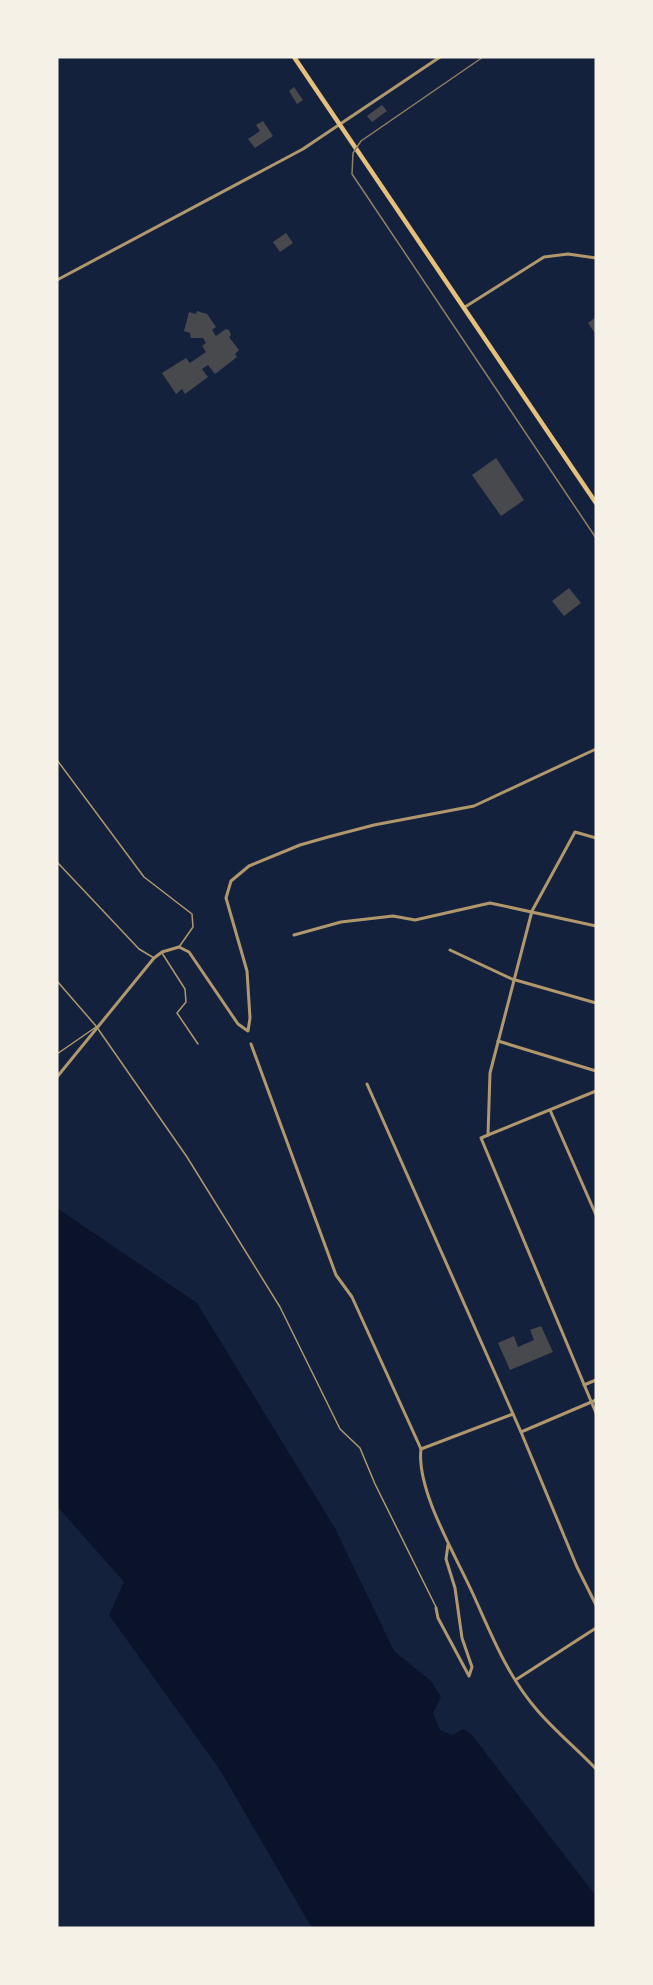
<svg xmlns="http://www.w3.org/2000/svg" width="653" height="1985" font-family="'IBM Plex Sans',sans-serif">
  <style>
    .water { fill: #0b132b }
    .building { fill: #48494c }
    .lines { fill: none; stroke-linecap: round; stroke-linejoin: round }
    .service { stroke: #b1986c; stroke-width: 1.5 }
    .minor { stroke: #b1986c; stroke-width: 3 }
    .primary { stroke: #e5c07b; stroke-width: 4.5 }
    .tram { stroke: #918062; stroke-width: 1.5 }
  </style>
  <rect width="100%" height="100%" fill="#14213d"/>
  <polygon class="water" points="57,1208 197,1303 335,1528 394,1651 431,1681 441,1697 433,1713 440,1730 453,1735 463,1729 472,1735 596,1896 596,1928 312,1928 220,1770 109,1615 124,1582 57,1506"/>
  <g class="building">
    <polygon points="294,87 303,100 297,104 289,91"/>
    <polygon points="382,105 387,111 372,122 367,116"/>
    <polygon points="263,121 273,136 255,148 248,139 260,131 256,125"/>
    <polygon points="286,233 293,243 280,252 273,242"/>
    <polygon points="197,311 207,314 216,327 212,330 216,336 226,329 229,330 231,335 229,337 239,350 235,354 237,357 215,374 208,365 202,369 208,377 185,394 182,389 176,394 162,373 186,358 190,363 206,352 202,346 206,343 203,338 191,338 190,333 184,331 189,312 196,314"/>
    <polygon points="596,317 596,335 588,323"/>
    <polygon points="496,458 524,500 501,516 472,475"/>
    <polygon points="569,588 581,603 564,616 552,601"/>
    <polygon points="541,1326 553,1352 510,1370 498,1343 514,1336 518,1347 534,1340 530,1330"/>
  </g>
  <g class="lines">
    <g class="service">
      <polyline points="57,760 144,877 192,914 193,927 179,947"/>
      <polyline points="57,862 139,949 154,958"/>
      <polyline points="162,953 185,989 186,1002 177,1013 198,1044"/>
      <polyline points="57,981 96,1026 187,1157 280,1307 340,1429 360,1448 375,1484 436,1607"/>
      <polyline points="57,1054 96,1027"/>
    </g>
    <g class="minor">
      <polyline points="57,280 303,149 440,57"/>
      <polyline points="465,307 544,257 568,254 596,258"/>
      <polyline points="596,838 575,832 532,911 490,1073 488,1135 481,1138 596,1413"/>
      <polyline points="294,935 341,922 393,916 415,920 490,903 596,926"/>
      <polyline points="450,950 512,979 596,1003"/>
      <polyline points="498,1041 596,1071"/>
      <path d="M251,1044L336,1275L352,1297L421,1449C416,1490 456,1556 473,1594C492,1636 507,1675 537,1710C555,1731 577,1749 596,1769"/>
      <polyline points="57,1077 154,958 162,952 179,947 189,952 238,1024 248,1031 250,1018 247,971 226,898 231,881 249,866 300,845 328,837 374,825 474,806 596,749"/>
      <polyline points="367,1084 521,1432 577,1567 596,1605"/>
      <polyline points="550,1110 596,1215"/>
      <polyline points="488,1135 596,1091"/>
      <polyline points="584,1385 596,1380"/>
      <polyline points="521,1432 596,1400"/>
      <polyline points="421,1449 513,1414"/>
      <polyline points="436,1608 438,1618 469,1676 472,1667 462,1638 455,1588 446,1559 448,1545"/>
      <polyline points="517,1679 596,1628"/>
    </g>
    <polyline class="primary" points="294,57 596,503"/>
    <polyline class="tram" points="483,57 361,141 353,153 352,174 596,538"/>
  </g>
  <rect width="653" height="1985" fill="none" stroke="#f6f1e7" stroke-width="117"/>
</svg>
